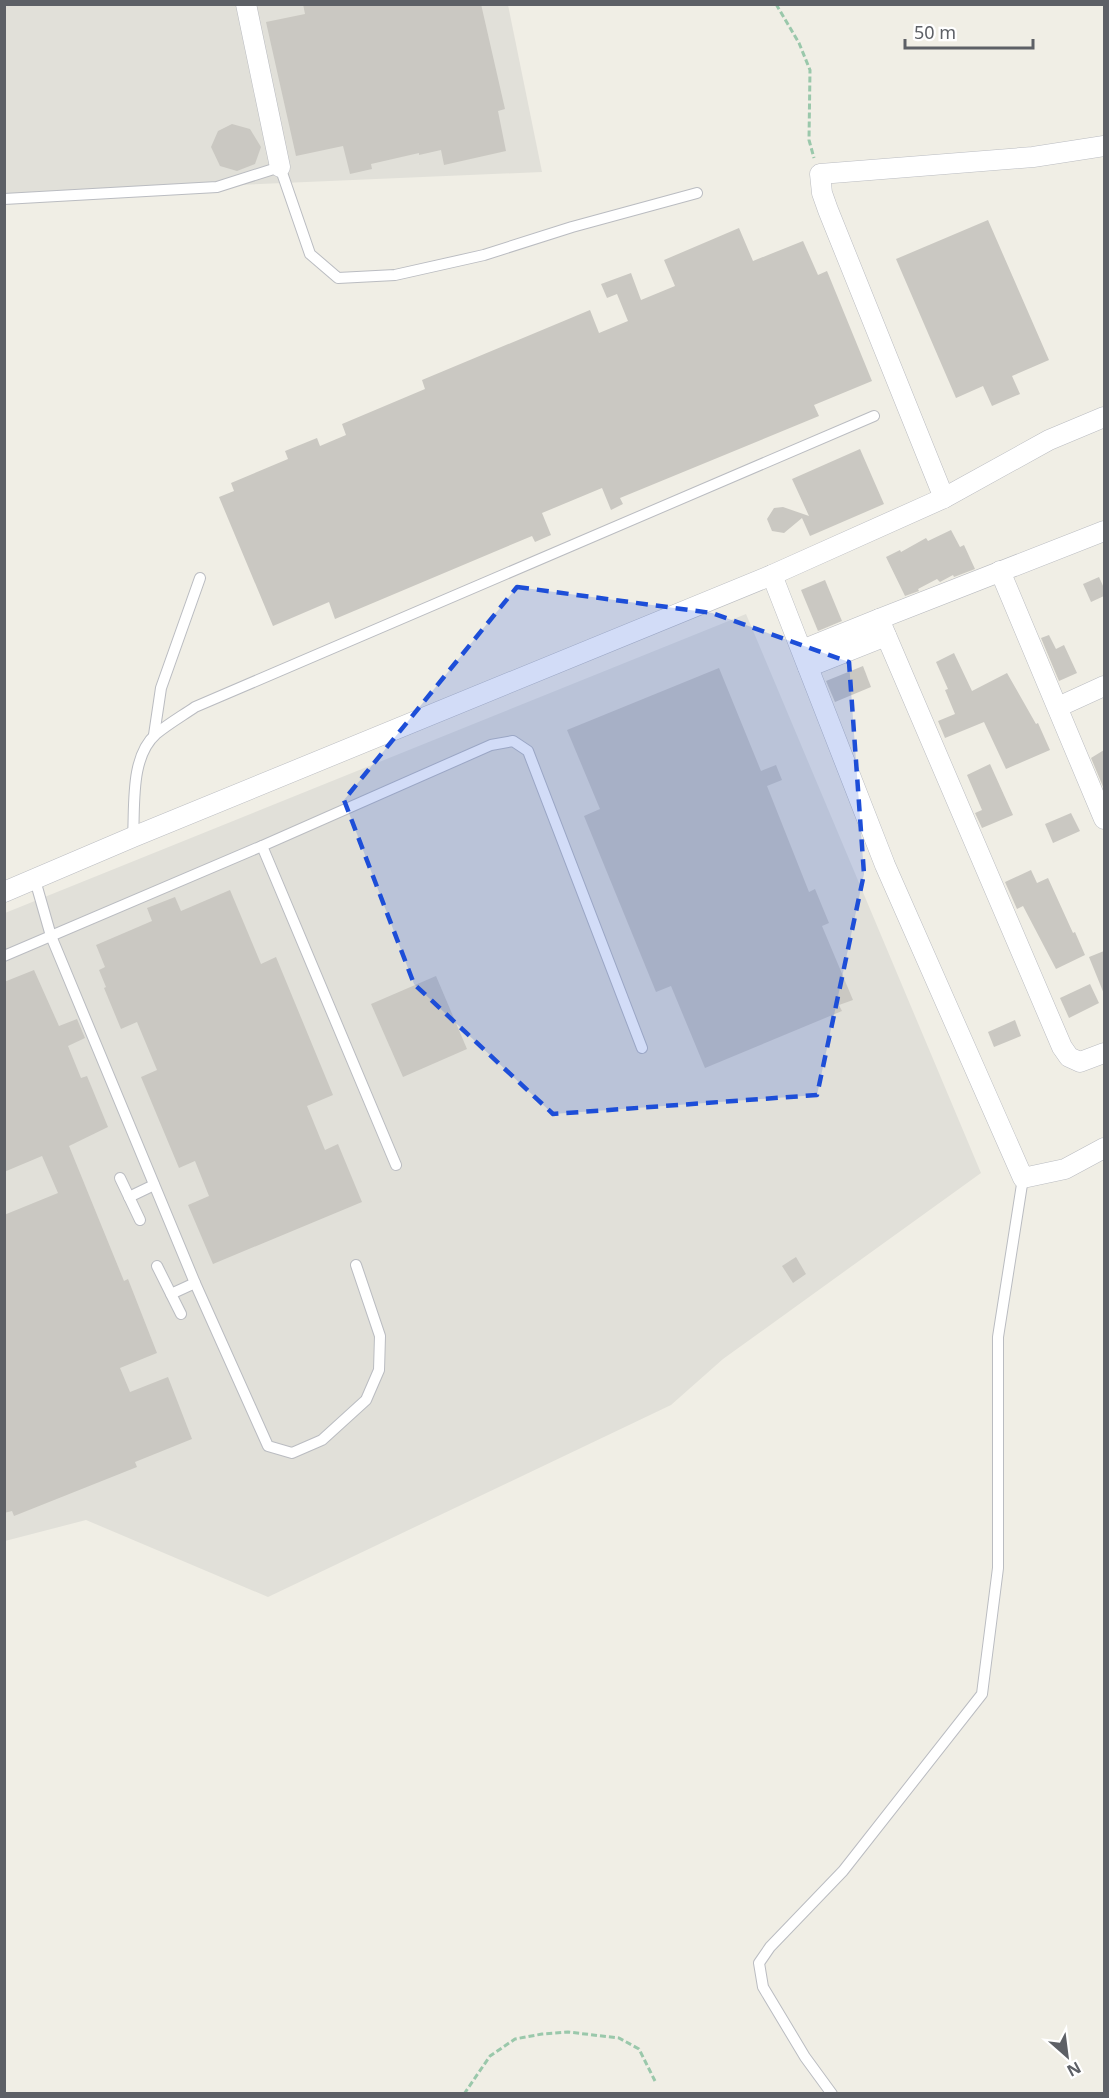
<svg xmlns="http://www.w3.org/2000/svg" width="1109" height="2098" font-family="'Noto Sans',sans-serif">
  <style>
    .industrial { fill: #e1e0d9 }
    .building { fill: #cac8c2 }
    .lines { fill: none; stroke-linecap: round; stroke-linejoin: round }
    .lane-casing { stroke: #babcc1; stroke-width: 12 }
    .street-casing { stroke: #babcc1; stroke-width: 21 }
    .path { stroke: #9ac8ab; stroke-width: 3; stroke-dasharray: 6 3; stroke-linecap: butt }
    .lane { stroke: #fff; stroke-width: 10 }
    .street { stroke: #fff; stroke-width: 20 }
    .marked { fill: #1d4ed8; fill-opacity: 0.2; stroke: #1d4ed8; stroke-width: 4.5; stroke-dasharray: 12 8; stroke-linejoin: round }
  </style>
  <rect width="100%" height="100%" fill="#f0eee5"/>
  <g class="industrial">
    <polygon points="4,5 508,5 542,172 5,195"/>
    <polygon points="746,614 981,1173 723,1359 671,1405 268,1597 86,1520 5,1541 5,913"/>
  </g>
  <g class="building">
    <polygon points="303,4 481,4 505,109 498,111 506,151 444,165 441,150 419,155 419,153 371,164 372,169 350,174 343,146 296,156 266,22 305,14"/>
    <polygon points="232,124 250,129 261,147 255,164 237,171 220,166 211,147 218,131"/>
    <polygon points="988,220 1049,360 1012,376 1020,394 992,406 983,386 956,398 896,259"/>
    <polygon points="739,228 753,261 803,241 818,275 827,271 872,381 814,405 819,416 620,498 623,504 611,510 602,488 542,513 551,535 535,542 532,536 335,619 329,602 273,626 219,497 234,491 231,483 288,459 285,451 317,438 320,446 346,435 342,424 425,389 422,380 590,310 599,333 628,321 617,294 607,298 601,284 631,273 641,300 675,286 664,260"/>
    <polygon points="860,449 884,504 810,536 802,518 784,533 772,531 767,519 774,508 783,507 809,516 792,479"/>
    <polygon points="951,530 960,547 964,545 975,569 954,577 953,575 940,582 937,579 918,589 919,591 905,596 886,557 900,550 901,552 926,538 928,541"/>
    <polygon points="1099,577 1104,588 1104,596 1091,602 1083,584"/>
    <polygon points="825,580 842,621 818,631 801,590"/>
    <polygon points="1049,635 1056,649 1064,645 1077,673 1059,681 1041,638"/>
    <polygon points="954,653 972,691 1007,673 1036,724 1038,723 1050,750 1006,769 984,722 945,738 938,721 955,714 945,690 948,689 936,662"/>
    <polygon points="863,666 871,687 835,702 826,681"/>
    <polygon points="719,668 761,771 776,765 782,780 767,786 809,892 815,889 829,923 822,926 853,1000 839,1005 842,1011 705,1068 671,986 656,992 584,816 600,809 567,730"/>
    <polygon points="1104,750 1104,789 1091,758"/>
    <polygon points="990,764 1013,815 982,828 975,813 982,810 967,775"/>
    <polygon points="1071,813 1080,831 1053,843 1045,824"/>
    <polygon points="1031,870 1037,883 1048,878 1073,933 1075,932 1085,955 1056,969 1023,906 1017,909 1005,882"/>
    <polygon points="230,890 261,964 276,957 333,1095 307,1106 325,1150 338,1144 362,1202 213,1264 188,1205 209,1196 195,1161 179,1168 141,1077 157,1070 137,1022 121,1029 104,988 106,987 99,970 105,967 96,945 152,921 147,908 175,897 181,911"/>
    <polygon points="1104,951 1104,994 1089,957"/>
    <polygon points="34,970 59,1026 77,1019 85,1038 68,1046 81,1078 87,1076 108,1127 69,1146 124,1281 128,1279 157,1353 120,1368 130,1392 168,1377 192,1439 135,1462 137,1467 14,1516 12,1511 4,1513 4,1215 58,1193 42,1156 4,1172 4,982"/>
    <polygon points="436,976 467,1049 403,1077 371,1004"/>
    <polygon points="1090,984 1099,1003 1069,1018 1060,998"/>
    <polygon points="1015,1020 1021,1036 994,1047 988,1032"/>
    <polygon points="796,1257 806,1274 793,1283 782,1266"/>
  </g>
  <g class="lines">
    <defs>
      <g id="lane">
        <polyline points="4,199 217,187 280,167 310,254 338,278 395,275 484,255 572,227 697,193"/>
        <polyline points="154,735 161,688 200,578"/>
        <path d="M133,837C135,805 130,757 156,734C168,724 182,716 195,707L874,416"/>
        <polyline points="262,846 396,1165"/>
        <polyline points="35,880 51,936 195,1283 268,1446 292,1453 322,1440 366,1400 379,1370 380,1336 356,1265"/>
        <polyline points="4,956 262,846 491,745 513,741 528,751 642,1048"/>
        <polyline points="120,1178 140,1220"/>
        <polyline points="129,1197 154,1185"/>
        <polyline points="157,1266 181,1314"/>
        <polyline points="171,1294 195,1283"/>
        <polyline points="832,2094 805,2057 763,1987 759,1963 770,1947 843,1871 982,1694 998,1568 998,1337 1023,1178"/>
      </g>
      <g id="street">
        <polyline points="246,4 280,167"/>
        <polyline points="944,498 828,210 822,193 820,174 1033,157 1104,146"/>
        <polyline points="1104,531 879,619 1062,1047 1069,1057 1080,1062 1104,1053"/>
        <polyline points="1000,571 1104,819"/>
        <polyline points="772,575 885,865 1023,1178 1065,1169 1104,1148"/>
        <polyline points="802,650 879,619"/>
        <polyline points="808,667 886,636"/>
        <polyline points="1058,707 1104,686"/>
        <polyline points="4,892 133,837 772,575 944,498 1049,440 1104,417"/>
      </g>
    </defs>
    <use href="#lane" class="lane-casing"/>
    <use href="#street" class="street-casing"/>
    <g class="path">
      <polyline points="776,4 799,43 810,70 809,140 814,158"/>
      <polyline points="464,2094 490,2056 515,2039 542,2034 568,2032 619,2038 639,2049 655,2081"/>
    </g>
    <use href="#lane" class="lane"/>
    <use href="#street" class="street"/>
  </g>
  <path class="marked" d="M517,587L712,613L849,662L864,874L817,1095L553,1114L414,984L344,800Z"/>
  <rect width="1109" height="2098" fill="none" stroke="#5d6066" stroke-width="12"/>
  <g transform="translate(1067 2056) rotate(152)" stroke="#ffffff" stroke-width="4.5" paint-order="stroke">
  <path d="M0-4.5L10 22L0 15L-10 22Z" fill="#5d6066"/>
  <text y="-9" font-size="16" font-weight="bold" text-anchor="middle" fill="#5d6066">N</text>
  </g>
  <path d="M905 39v9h128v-9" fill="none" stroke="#5d6066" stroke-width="3"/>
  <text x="914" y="39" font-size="18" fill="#5d6066" stroke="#ffffff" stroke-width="4.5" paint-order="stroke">50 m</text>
</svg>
